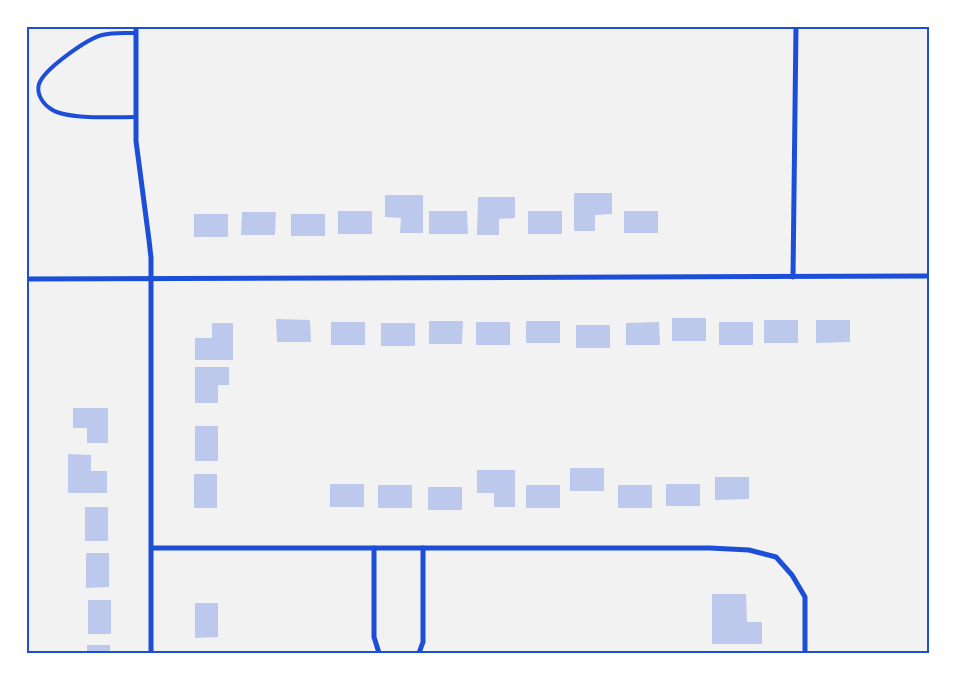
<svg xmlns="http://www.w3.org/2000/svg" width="955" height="679" font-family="'Fira Sans Condensed',sans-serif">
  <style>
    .building { fill: #bdc9ec }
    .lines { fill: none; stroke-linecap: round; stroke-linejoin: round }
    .service { stroke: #1d4ed8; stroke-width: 4 }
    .minor { stroke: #1d4ed8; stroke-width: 5 }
    .neatline { fill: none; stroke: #1d4ed8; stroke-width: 2 }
  </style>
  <rect width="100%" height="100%" fill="#f2f2f2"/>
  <g class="building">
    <polygon points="574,193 612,193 612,214 595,215 595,231 574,231"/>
    <polygon points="385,195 423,195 423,233 400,233 401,218 385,217"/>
    <polygon points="478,197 515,197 515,218 499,219 499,235 477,235"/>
    <rect x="338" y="211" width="34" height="23"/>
    <polygon points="429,211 467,211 468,234 429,234"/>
    <rect x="528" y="211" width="34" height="23"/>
    <rect x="624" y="211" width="34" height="22"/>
    <polygon points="242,212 276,212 275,235 241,235"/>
    <rect x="194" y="214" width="34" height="23"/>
    <rect x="291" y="214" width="34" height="22"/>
    <rect x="672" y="318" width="34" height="23"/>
    <polygon points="276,319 310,320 311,342 277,342"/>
    <rect x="764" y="320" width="34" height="23"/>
    <polygon points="816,320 850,320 850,342 816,343"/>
    <polygon points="429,321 463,321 462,344 429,344"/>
    <rect x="526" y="321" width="34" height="22"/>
    <rect x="331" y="322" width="34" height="23"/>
    <rect x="476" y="322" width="34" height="23"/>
    <polygon points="659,322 660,345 626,345 626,323"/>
    <rect x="719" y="322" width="34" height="23"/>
    <polygon points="212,323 233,323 233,360 195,360 195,338 212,338"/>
    <rect x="381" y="323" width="34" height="23"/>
    <rect x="576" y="325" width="34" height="23"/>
    <polygon points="195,367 229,367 229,385 218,385 218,403 195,403"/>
    <polygon points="73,408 108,408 108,443 87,443 87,428 73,428"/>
    <rect x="195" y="426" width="23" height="35"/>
    <polygon points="68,454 91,455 91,471 107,471 107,493 68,493"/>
    <rect x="570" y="468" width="34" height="23"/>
    <polygon points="477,470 515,470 515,507 494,507 494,493 477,493"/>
    <rect x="194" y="474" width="23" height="34"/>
    <polygon points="715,477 749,477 749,499 715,500"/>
    <rect x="330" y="484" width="34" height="23"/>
    <rect x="666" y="484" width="34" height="22"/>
    <rect x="378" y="485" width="34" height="23"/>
    <rect x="526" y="485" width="34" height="23"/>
    <rect x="618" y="485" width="34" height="23"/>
    <rect x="428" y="487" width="34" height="23"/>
    <rect x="85" y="507" width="23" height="34"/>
    <polygon points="86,553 109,553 109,587 86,588"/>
    <polygon points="712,594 746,594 747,622 762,622 762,644 712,644"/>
    <rect x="88" y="600" width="23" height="34"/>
    <polygon points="195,603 218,603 218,637 195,638"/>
    <rect x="87" y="645" width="23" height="8"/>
  </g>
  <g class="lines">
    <path class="service" d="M135,117C115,117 67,120 51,109C43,104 36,94 39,84C44,69 87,39 102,35C113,32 125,33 136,33"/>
    <g class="minor">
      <polyline points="136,26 136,141 149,240 151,258 151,653"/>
      <polyline points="793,277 796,26"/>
      <polyline points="26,279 929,276"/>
      <polyline points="152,548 710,548 749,550 776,557 792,575 805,597 805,653"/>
      <polyline points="374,548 374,637 379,653"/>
      <polyline points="419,653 423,642 423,548"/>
    </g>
  </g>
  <rect width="955" height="679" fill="none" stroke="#ffffff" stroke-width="55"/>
  <rect x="28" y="28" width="900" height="624" class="neatline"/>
</svg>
